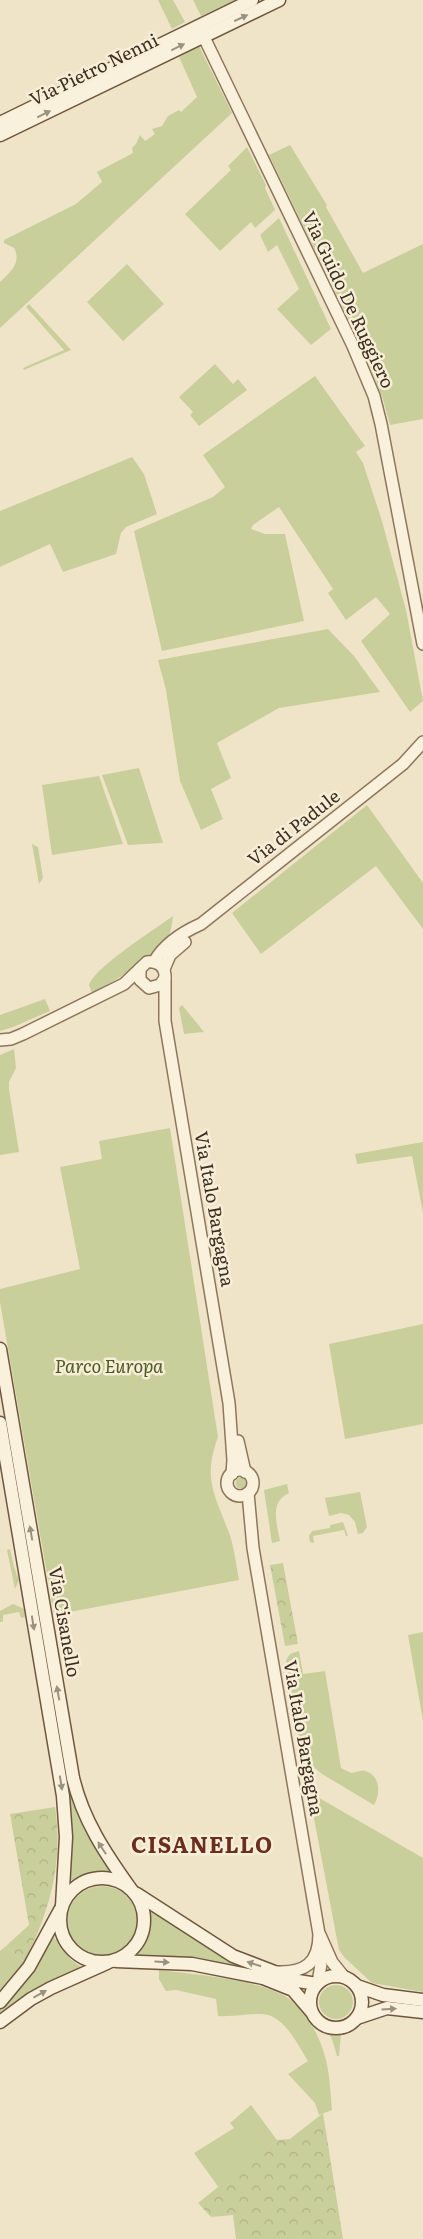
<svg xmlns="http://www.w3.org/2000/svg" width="423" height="2239" font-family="Literata,serif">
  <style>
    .green { fill: #c9cf9b }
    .forest { fill: url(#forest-crowns) }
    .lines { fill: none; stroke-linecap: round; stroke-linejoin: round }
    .tertiary-casing { stroke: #8d765c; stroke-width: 14 }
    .secondary-casing { stroke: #6f573f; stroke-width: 15 }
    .tertiary { stroke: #faf1dc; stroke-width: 11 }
    .secondary { stroke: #faf1dc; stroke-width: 12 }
    .oneway { fill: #9c907e }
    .labels { text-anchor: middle; stroke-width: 5; stroke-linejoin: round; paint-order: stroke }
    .street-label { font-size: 18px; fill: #3d2e20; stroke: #f7eed8 }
    .park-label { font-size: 18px; font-style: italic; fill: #4d5a26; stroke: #f7eed8 }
    .district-label { font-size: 22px; font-weight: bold; letter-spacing: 1px; fill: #6b2e1e; stroke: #f7eed8 }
  </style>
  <defs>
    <pattern id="forest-crowns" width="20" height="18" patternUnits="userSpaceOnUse" patternTransform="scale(1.25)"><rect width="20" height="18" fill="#c9cf9b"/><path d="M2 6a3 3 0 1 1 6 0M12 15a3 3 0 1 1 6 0" fill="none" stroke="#aeb285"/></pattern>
  </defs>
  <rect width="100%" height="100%" fill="#f0e4c8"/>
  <g class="green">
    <polygon points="158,0 173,0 185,22 172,29"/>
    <polygon points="193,0 235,0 201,16"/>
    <path d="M199,46L232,113L0,328V282C10,272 22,263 14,248L4,243V240L76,204L102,182L97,172L133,153L132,148L136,144L140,135L145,141L155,134L152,129L162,126L168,116L179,110L181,112L197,97L179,57Z"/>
    <polygon points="290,145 327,205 326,207 363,273 423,244 423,419 390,425 383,399 360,343 269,155"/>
    <polygon points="247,147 266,185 265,188 275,210 255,228 251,222 220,251 185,214 231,170 228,166"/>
    <polygon points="279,218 331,329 311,345 277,309 299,289 277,245 268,252 260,235"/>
    <polygon points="127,264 164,304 123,341 87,302"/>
    <polygon points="29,304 71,350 24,370 23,368 64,350 26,307"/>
    <polygon points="215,364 233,384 238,379 247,390 199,426 190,415 193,412 179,397"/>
    <polygon points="315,376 365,446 356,452 363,463 382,521 406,610 423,701 410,712 361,641 390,614 376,597 346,620 328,593 333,589 279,507 253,525 251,529 265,534 285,534 304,621 162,651 134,531 213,497 225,487 203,455"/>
    <polygon points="132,457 144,474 157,514 126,527 121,533 116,554 63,572 50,544 0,567 0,511"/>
    <polygon points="328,629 354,656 380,692 279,708 217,743 231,778 211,789 223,819 201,830 180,781 166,690 158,660"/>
    <polygon points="139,768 163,843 128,845 102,775"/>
    <polygon points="99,776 123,844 52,855 42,785"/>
    <polygon points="367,805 423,883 423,929 376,866 261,954 232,913"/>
    <polygon points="32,844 38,847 43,878 39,884"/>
    <path d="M173,916C172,924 171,935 165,942C153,958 111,983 92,993L89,985C95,967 155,929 173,916Z"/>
    <polygon points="45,999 50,1011 13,1027 0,1031 0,1015"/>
    <polygon points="182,1005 183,1006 204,1032 184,1034 179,1008"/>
    <polygon points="14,1049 16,1068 9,1082 9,1089 19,1152 0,1155 0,1055"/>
    <path d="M170,1128L218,1437C203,1478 214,1493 228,1530C234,1545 236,1564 239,1580L54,1615L0,1302V1289L80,1269L60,1167L102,1159L99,1141Z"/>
    <polygon points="423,1142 423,1213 412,1156 357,1164 355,1154"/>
    <polygon points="423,1324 423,1424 345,1439 329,1344"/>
    <circle cx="241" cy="1483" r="5.5"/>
    <path d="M287,1484L289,1493C269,1502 277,1524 280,1541L272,1543L264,1490Z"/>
    <polygon points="360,1492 367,1527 363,1533 358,1534 355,1522 349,1515 341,1513 329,1516 325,1498"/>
    <polygon points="343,1522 348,1536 346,1536 344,1530 313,1536 314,1543 310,1542 309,1536 312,1531 330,1528 330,1525"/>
    <polygon points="10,1549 14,1567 19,1580 15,1589 7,1550"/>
    <polygon points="13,1604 24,1609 25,1617 21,1618 19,1612 3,1615 3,1622 0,1622 0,1611"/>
    <polygon points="423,1632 423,1721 408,1635"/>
    <path d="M299,1651L303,1674L325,1671L341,1768L351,1773C356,1772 363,1769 368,1772C381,1778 380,1795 374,1805L322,1774L307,1761L300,1746L286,1660L290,1654Z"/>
    <polygon points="66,1783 69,1783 111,1872 89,1874 69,1881"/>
    <polygon points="309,1792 423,1858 423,1992 372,1983 344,1957 339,1950"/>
    <circle cx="102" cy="1921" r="35"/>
    <path d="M150,1910L222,1956L254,1970L136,1957C147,1935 151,1938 150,1910Z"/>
    <polygon points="53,1936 70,1959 84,1969 0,2016 0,2008 16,1992"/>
    <polygon points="6,1946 24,1962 0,1994 0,1951"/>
    <path d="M159,1970C192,1974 268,1980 292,2001C306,2013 319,2035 324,2053C330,2071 330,2091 332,2110L319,2115L315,2103L288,2074L308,2061C297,2044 284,2014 261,2014C246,2014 232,2017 218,2016L216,1999L176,1990L166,1991L159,1979Z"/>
    <circle cx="336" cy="2002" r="17"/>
    <polygon points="328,2033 341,2034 339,2056 337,2056 332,2039"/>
    <polygon points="251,2105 277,2140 219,2188 194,2153 234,2128 230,2123"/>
  </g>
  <g class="forest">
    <polygon points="283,1563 298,1644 285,1646 270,1565"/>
    <path d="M55,1807C64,1862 49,1914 24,1962L6,1946L29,1925L10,1814Z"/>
    <polygon points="323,2113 343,2239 236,2239 233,2215 211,2217 198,2203 277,2140 290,2139"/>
  </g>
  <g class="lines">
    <defs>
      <g id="tertiary">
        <polyline points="200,29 353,346 374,396 381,424 423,644"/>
        <path d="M154,962C164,944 183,932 201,924L403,764L423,742"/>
        <polyline points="140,969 140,980 149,988 160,985 165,978"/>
        <polyline points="164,969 170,955 185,942"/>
        <path d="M0,1040L11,1039L23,1034L124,984L147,962C157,961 164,965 165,975V1021L229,1403L233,1460L232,1474"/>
        <polyline points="238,1441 245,1472"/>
        <circle cx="240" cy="1483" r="13"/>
        <path d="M248,1493L253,1548L319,1934C319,1963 305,1973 277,1972"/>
        <polyline points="320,1935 332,1962 344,1977"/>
        <polyline points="318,1983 321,1964 320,1946"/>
      </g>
      <g id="secondary">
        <polyline points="0,123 252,0"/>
        <polyline points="0,135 279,0"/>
        <path d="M0,1349L73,1778C83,1820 105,1853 130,1888"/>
        <polyline points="0,1423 63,1796 66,1837 62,1906"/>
        <circle cx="102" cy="1920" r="42"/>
        <polyline points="137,1894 233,1956 298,1981 317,1984"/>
        <polyline points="116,1961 192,1964 263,1978 293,1990 311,2011"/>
        <circle cx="336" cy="2002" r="26"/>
        <polyline points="357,1986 383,1995 423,2000"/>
        <polyline points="0,2002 29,1967 60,1910"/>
        <polyline points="357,2018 387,2008 423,2012"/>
        <polyline points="0,2022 31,1999 51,1988 107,1963"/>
      </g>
    </defs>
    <use href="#tertiary" class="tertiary-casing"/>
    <use href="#secondary" class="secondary-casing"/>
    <use href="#tertiary" class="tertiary"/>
    <use href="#secondary" class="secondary"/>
  </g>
  <defs><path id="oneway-solid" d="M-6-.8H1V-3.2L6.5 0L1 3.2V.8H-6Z" transform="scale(1.25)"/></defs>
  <g class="oneway">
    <use href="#oneway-solid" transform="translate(241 18) rotate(-25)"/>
    <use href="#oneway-solid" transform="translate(178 47) rotate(-26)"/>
    <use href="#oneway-solid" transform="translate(44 114) rotate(-26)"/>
    <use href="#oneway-solid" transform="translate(31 1533) rotate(-100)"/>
    <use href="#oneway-solid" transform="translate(33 1623) rotate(81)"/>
    <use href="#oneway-solid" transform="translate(58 1693) rotate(-100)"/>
    <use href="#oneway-solid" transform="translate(61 1783) rotate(81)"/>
    <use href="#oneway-solid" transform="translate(102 1848) rotate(-123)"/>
    <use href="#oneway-solid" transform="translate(162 1962) rotate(3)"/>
    <use href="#oneway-solid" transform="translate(254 1964) rotate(-162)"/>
    <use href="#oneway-solid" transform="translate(40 1994) rotate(-29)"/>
    <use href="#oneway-solid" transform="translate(389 2009) rotate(-4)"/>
  </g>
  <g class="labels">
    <g class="street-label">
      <text transform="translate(94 70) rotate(-26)" y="6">Via Pietro Nenni</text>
      <text transform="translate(348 300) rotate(65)" y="6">Via Guido De Ruggiero</text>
      <text transform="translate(294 828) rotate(-38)" y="6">Via di Padule</text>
      <text transform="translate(214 1209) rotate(80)" y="6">Via Italo Bargagna</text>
      <text transform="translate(64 1622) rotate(80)" y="6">Via Cisanello</text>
      <text transform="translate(303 1738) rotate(80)" y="6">Via Italo Bargagna</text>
    </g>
    <g class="park-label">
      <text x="109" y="1373">Parco Europa</text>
    </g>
    <g class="district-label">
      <text x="202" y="1853">CISANELLO</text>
    </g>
  </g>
</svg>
